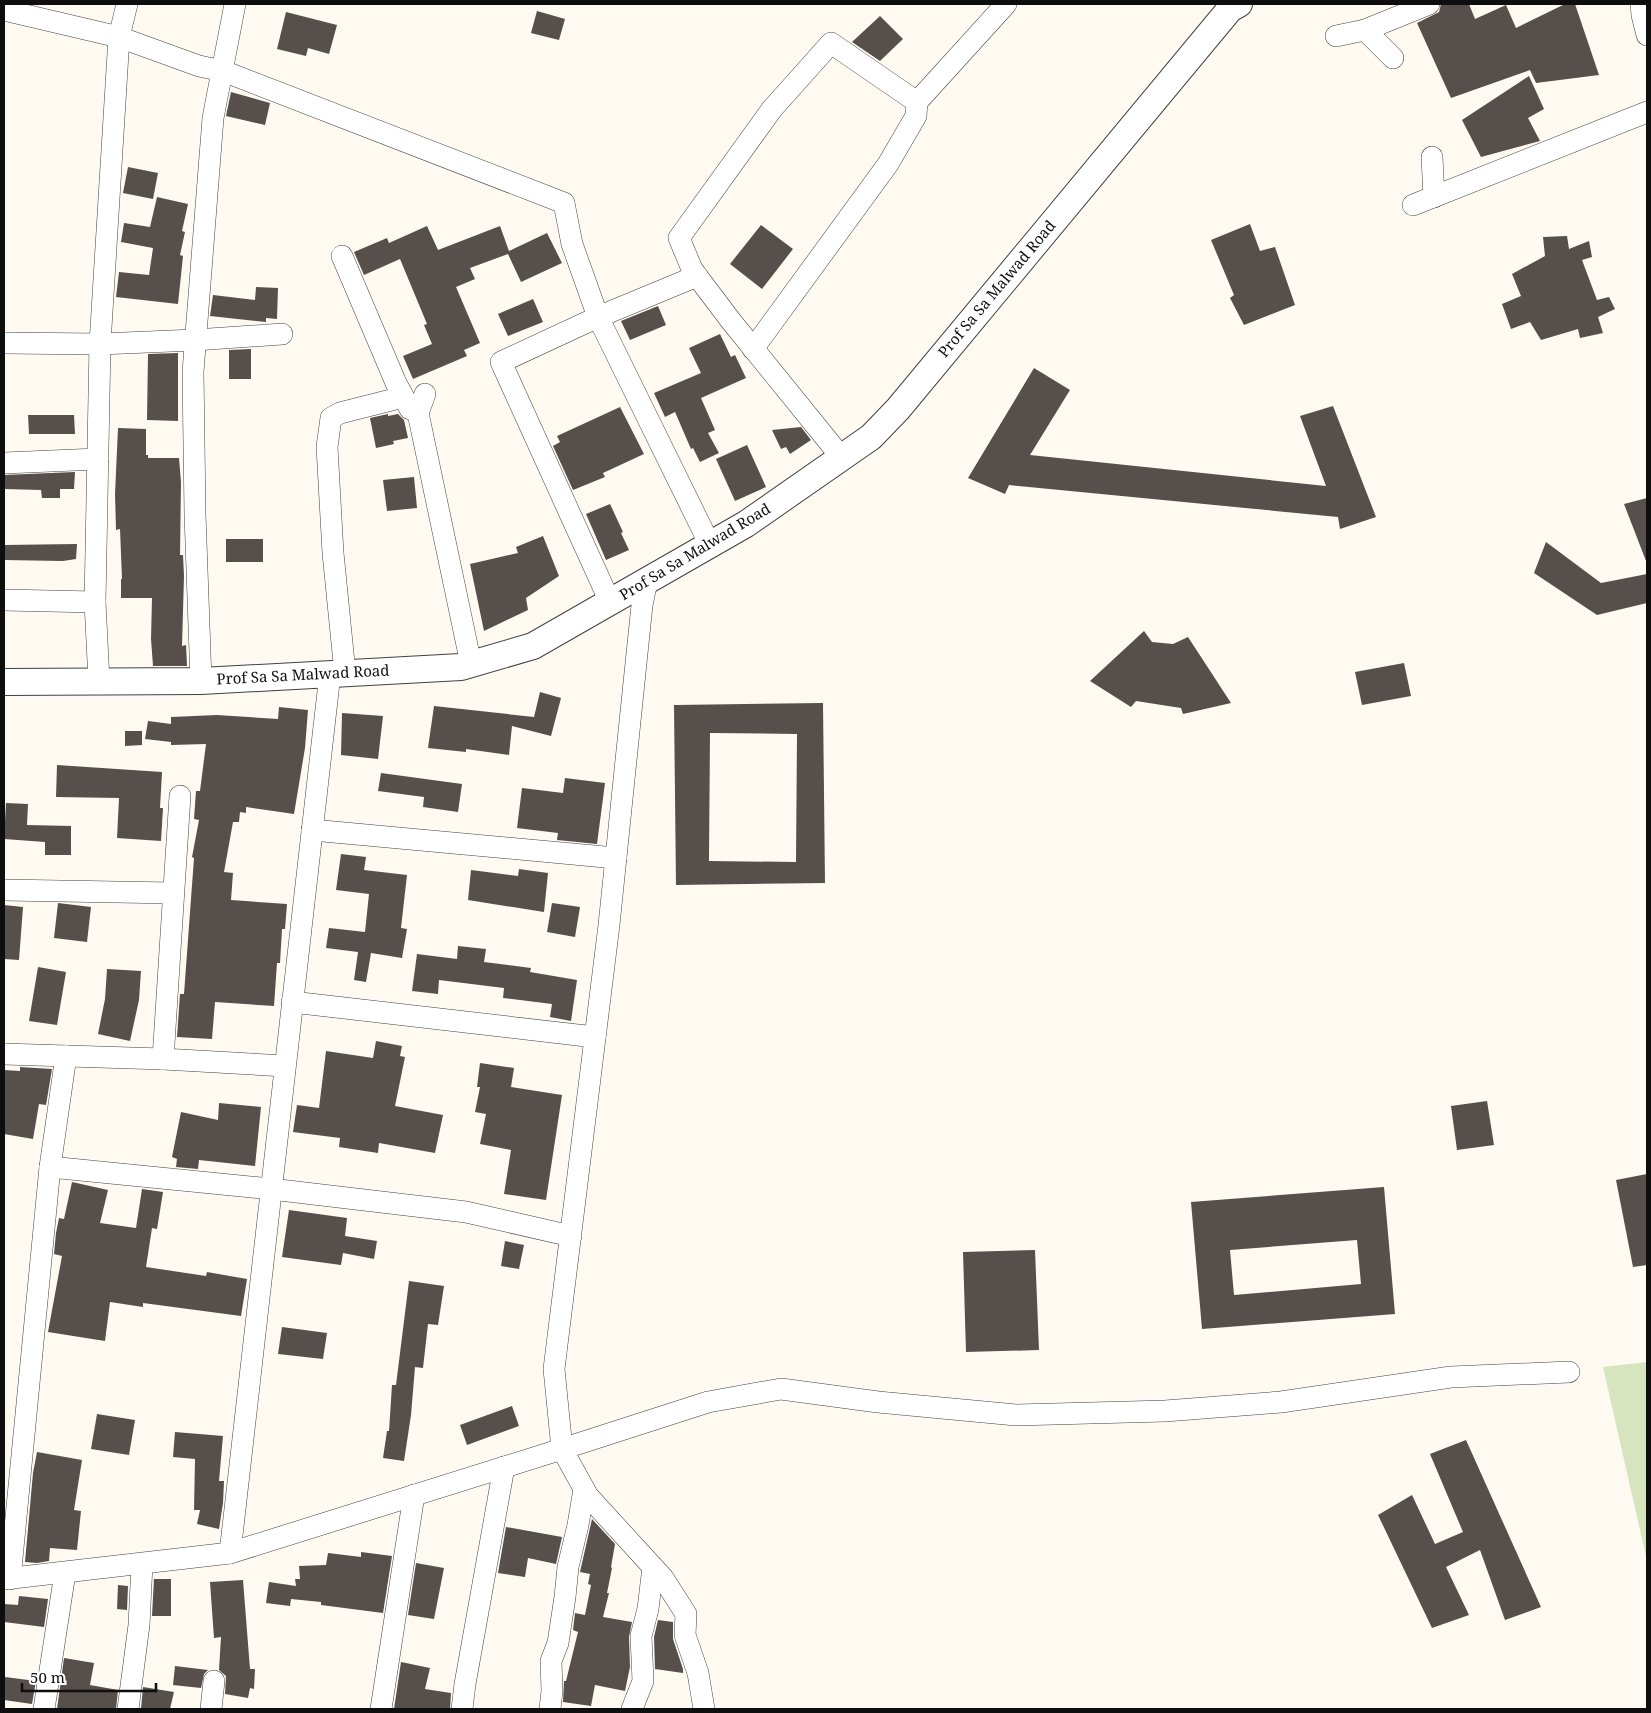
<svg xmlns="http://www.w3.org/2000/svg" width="1651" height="1713" font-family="'Noto Serif',serif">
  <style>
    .green { fill: #d6e5bd }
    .building { fill: #564f4c; fill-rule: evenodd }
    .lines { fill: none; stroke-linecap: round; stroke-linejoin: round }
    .minor-casing { stroke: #414141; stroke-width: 22 }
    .tertiary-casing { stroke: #414141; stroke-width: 28 }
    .minor { stroke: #fff; stroke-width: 21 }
    .tertiary { stroke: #fff; stroke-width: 26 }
    .labels { text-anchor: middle; stroke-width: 5; stroke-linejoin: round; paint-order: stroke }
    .street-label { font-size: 15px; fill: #0e0e0e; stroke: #fff }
  </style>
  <rect width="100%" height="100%" fill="#fefaf1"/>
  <polygon class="green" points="1647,1362 1647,1561 1603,1367"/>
  <g class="building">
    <polygon points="1441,4 1469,4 1475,19 1506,5 1516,28 1565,4 1575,4 1599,75 1536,83 1530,70 1451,98 1417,23 1439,12"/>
    <polygon points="537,11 565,19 559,40 531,33"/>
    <polygon points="286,12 337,25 329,54 308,48 306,56 277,49"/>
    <polygon points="880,16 903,39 880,61 852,42"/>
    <polygon points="1529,76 1544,109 1528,118 1540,141 1481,157 1462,120"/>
    <polygon points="231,92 270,103 265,125 226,116"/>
    <polygon points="128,167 158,173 153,199 123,193"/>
    <polygon points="157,197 188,204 182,231 185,232 180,255 183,256 178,304 116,297 119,272 149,275 153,248 121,242 124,223 150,227"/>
    <polygon points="1250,224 1260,251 1275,247 1295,305 1244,325 1230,298 1234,295 1211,240"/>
    <polygon points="761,225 793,249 762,289 730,264"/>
    <polygon points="427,226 438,250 500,226 509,251 547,233 562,263 521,282 508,254 470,268 475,279 456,287 480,343 464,350 467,356 413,379 403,356 432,344 424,325 427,324 400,259 364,275 354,252 387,238 389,243"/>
    <polygon points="1567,236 1569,249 1589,241 1592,257 1582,260 1597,300 1609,297 1615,309 1598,317 1603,333 1580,338 1578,329 1541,340 1530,322 1511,329 1502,304 1521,296 1512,274 1545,256 1543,237"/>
    <polygon points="256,287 278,288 277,319 266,318 266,322 210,316 213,295 255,300"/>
    <polygon points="533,299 543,322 508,336 498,314"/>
    <polygon points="658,306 666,325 630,340 621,321"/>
    <polygon points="720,334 731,357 735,355 746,378 701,398 715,430 708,433 719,453 700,462 693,448 691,449 675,412 665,417 654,393 701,373 689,348"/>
    <polygon points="251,349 251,379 229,379 229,350"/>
    <polygon points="178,353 178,421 147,420 148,354"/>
    <polygon points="1034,368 1070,390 1030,455 1326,486 1300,416 1333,406 1376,517 1340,529 1338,517 1009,485 1005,494 968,478"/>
    <polygon points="620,407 644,454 603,473 605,477 573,490 553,446 560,442 557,436"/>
    <polygon points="388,414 388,416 398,414 404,420 408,438 393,441 394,444 376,448 370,418"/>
    <polygon points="28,415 74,415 75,434 29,434"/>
    <polygon points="801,427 811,440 790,454 786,447 781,449 772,430"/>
    <polygon points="118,428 146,429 146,455 148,455 148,458 179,458 181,482 180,555 183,555 184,576 182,646 186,645 187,666 153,666 151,639 152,598 121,598 121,579 122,579 120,529 116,530 115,494"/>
    <polygon points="747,445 766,487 735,501 716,459"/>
    <polygon points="75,472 74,489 60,489 60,498 42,498 41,490 4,489 4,475"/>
    <polygon points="414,477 417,508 387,511 383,480"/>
    <polygon points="1647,498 1647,561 1646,561 1624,504"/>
    <polygon points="610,504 623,532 621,533 629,550 606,560 586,514"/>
    <polygon points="543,536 559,576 526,598 528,610 484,631 470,564 518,553 516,547"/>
    <rect x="226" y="539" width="37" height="23"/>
    <polygon points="1546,542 1601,583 1647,574 1647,603 1597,615 1534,573"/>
    <polygon points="77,544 76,559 63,561 4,560 4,545"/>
    <polygon points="1144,631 1152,642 1173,644 1188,637 1231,703 1183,714 1181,708 1136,701 1131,707 1090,681"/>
    <polygon points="1404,663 1411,696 1362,705 1355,672"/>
    <polygon points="540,692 561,698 551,736 512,726 509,755 466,749 466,752 428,748 434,706 534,717"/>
    <path d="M823,703L825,883L676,885L674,705ZM710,733L797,734L796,862L709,861Z"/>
    <polygon points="279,707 308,710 305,748 294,814 246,807 246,813 240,812 239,822 233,822 224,872 233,873 231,900 287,904 285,929 282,929 280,963 277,963 274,1006 215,1002 212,1039 177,1037 180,994 184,994 194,858 192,857 199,820 194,819 196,791 200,791 206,744 171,745 171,742 145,739 148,721 171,724 171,717 217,715 278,719"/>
    <polygon points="342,713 383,716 378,759 341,755"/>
    <polygon points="125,731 142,731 142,745 125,746"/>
    <polygon points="57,765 162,772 160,808 163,808 161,841 117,838 119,798 56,797"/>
    <polygon points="381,773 462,784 458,812 423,807 424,797 378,791"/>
    <polygon points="565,778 605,783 597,844 557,840 558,833 517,828 522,788 563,793"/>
    <polygon points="6,803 28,804 27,825 71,826 71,855 45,855 45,842 4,839"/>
    <polygon points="341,854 366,857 364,870 407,875 401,928 407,929 402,958 371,953 366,982 354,980 358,952 326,948 329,928 365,932 369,894 336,890"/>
    <polygon points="519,869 548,873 544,912 468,900 471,870 518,876"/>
    <polygon points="58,903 91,907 87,942 54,938"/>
    <polygon points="552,903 580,907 575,937 547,932"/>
    <polygon points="4,905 23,907 19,960 4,959"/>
    <polygon points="458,946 486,949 484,962 531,968 530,972 577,980 571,1021 550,1017 552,1004 503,998 504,988 439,980 438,994 412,991 417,954 457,959"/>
    <polygon points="38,967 66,972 57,1025 29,1021"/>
    <polygon points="107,969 141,971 139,1000 130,1041 98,1034 105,999"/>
    <polygon points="376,1041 402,1046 400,1056 405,1057 395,1106 443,1115 435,1153 379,1143 378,1153 339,1147 340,1138 293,1132 297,1105 319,1108 326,1051 373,1058"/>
    <polygon points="480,1063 514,1068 511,1087 562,1095 546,1200 504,1194 511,1150 480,1144 486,1114 475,1112 480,1087 477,1087"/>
    <polygon points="20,1067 52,1069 46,1105 39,1104 33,1139 4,1134 4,1070 20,1071"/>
    <polygon points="1487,1101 1494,1145 1457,1150 1451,1106"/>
    <polygon points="219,1103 261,1107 255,1166 199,1160 198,1169 176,1167 177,1159 172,1157 181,1112 218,1120"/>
    <polygon points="1647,1174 1647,1265 1633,1267 1616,1180"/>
    <polygon points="72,1182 108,1190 100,1223 136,1228 142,1189 163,1192 157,1229 152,1228 146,1267 206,1276 207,1272 247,1279 241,1316 143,1303 143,1307 110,1302 105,1341 48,1332 62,1256 54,1254 56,1233 59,1218 64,1219"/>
    <path d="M1384,1187L1395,1314L1202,1329L1191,1202ZM1357,1240L1361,1284L1234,1295L1230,1250Z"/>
    <polygon points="289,1210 347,1218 345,1236 377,1241 374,1259 343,1253 341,1265 282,1257"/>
    <polygon points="505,1241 524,1245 519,1269 501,1266"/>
    <polygon points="1035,1250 1039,1350 966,1352 963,1252"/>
    <polygon points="409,1281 444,1286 438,1325 428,1324 423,1368 415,1367 411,1415 404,1461 383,1458 387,1431 389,1431 392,1385 396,1385"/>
    <polygon points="282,1327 327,1333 323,1359 278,1354"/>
    <polygon points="512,1406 519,1426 467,1445 460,1425"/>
    <polygon points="97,1414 135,1420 129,1455 91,1449"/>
    <polygon points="175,1432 223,1436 219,1481 224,1481 223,1503 219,1529 197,1524 200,1510 194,1510 195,1459 173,1457"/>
    <polygon points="1466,1440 1541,1607 1505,1620 1480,1550 1446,1567 1469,1615 1432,1628 1378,1515 1412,1495 1435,1544 1463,1532 1430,1454"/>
    <polygon points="37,1452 82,1460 74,1510 81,1511 77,1550 50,1548 49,1561 37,1563 25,1562 33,1473"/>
    <polygon points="592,1519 615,1544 611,1567 612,1568 607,1593 609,1593 603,1617 632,1622 629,1637 630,1667 625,1691 595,1685 591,1706 563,1702 564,1681 566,1681 578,1632 573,1630 575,1613 585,1615 591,1585 588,1584 590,1574 580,1572"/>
    <polygon points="506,1527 562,1537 556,1564 528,1558 525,1577 498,1573"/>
    <polygon points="361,1552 392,1556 383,1613 321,1605 321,1602 291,1599 290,1606 266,1603 269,1582 296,1586 295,1579 300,1579 299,1566 326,1565 328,1553 361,1557"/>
    <polygon points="416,1563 444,1568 434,1619 408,1615"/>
    <polygon points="154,1579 171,1579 171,1616 152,1616"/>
    <polygon points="243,1580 250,1669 255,1669 254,1689 250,1688 248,1698 225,1694 226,1676 219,1670 221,1637 214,1638 210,1582"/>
    <polygon points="118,1585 128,1586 127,1610 117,1609"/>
    <polygon points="19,1596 48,1599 44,1627 4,1622 4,1604 18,1605"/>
    <polygon points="658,1620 673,1622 673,1639 683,1669 683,1673 655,1669 654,1637"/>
    <polygon points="64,1658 94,1663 90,1685 118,1690 116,1709 57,1709"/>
    <polygon points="401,1662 430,1668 425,1689 451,1693 450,1709 394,1709"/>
    <polygon points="175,1666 208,1670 204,1674 201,1688 173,1685"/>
    <polygon points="5,1677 36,1681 32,1704 4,1700"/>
    <polygon points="143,1687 174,1692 170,1709 141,1709"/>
  </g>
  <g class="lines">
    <defs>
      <g id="minor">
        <polyline points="1641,4 1642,15 1647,35"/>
        <polyline points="4,10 119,37 199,66 223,71 564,203 572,244 598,317 710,545"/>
        <polyline points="1365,30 1393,58"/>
        <polyline points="1336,36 1365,30 1429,4"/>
        <polyline points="1432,157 1434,197"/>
        <polyline points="1413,205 1647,112"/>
        <polyline points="342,256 396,383 410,409"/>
        <polyline points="4,343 100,344 195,340 282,334"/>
        <polyline points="753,349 888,164 916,116 917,102 1006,4"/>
        <polyline points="425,394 418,413 471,664"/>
        <polyline points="842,458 731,321 697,276 692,269 679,238 772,109 831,43 917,102"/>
        <polyline points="4,463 98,459"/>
        <polyline points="4,600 95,602"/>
        <polyline points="610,602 501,362 598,317 697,276"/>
        <polyline points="345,673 333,553 327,447 331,418 340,413 403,397"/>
        <polyline points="99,681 95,602 100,344 119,37 127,4"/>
        <polyline points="201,681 195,514 193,372 213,118 235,4"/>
        <polyline points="312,830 616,858"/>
        <polyline points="4,890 173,893"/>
        <polyline points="292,1002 595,1037"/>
        <polyline points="4,1054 163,1059 285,1066"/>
        <polyline points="163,1059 180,796"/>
        <polyline points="50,1167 271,1189 466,1212 571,1236"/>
        <polyline points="230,1553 330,674"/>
        <polyline points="4,1579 230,1553 562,1449 554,1369 609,925 642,605 647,581"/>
        <polyline points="10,1579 50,1167 66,1056"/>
        <polyline points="44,1709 65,1573"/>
        <polyline points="128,1709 139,1625 142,1564"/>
        <polyline points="211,1709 214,1681"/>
        <polyline points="381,1709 414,1495"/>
        <polyline points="462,1709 465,1684 504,1467"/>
        <polyline points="550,1709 552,1691 551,1661 558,1643 565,1597 568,1567 578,1525 584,1489"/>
        <polyline points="632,1709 643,1681 641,1636 648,1609 653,1567"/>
        <polyline points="704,1709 698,1673 685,1635 686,1614 663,1578 588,1496 562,1449 708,1402 781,1389 878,1402 1016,1415 1165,1411 1281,1402 1451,1377 1569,1372"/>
      </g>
      <polyline id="tertiary" points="4,682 201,681 461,667 533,646 746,524 871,437 898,409 1230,9 1239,4"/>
    </defs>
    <use href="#minor" class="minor-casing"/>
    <use href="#tertiary" class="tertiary-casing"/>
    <use href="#minor" class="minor"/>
    <use href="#tertiary" class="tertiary"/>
  </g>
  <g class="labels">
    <g class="street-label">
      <text transform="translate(997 289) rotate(-50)" y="5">Prof Sa Sa Malwad Road</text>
      <text transform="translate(695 552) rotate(-31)" y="5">Prof Sa Sa Malwad Road</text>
      <text transform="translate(303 675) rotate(-3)" y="5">Prof Sa Sa Malwad Road</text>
    </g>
  </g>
  <rect width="1651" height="1713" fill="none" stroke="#0e0e0e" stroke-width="10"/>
  <path d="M22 1683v8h134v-8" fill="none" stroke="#0e0e0e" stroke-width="2.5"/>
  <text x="30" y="1683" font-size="15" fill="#0e0e0e" stroke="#ffffff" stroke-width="4" paint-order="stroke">50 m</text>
</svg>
